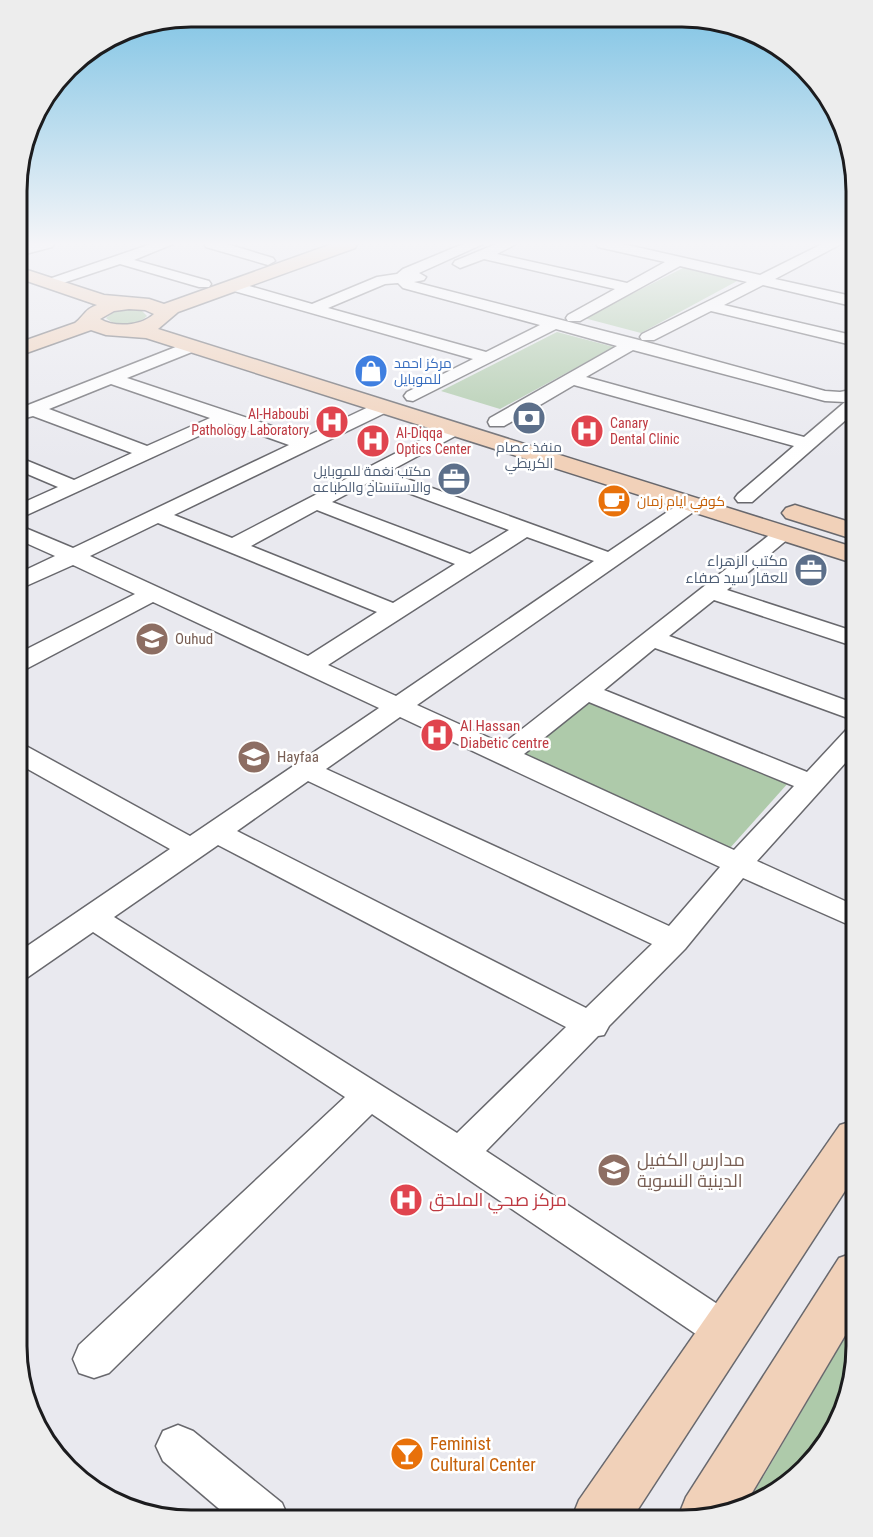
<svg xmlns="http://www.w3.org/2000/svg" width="873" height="1537" font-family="'Roboto Condensed',Cairo,sans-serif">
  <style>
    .green { fill: #aecaaa }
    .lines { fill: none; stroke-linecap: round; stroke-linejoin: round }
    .lane-casing { stroke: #68686d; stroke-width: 2 }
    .street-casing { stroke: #68686d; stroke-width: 3 }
    .secondary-casing { stroke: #68686d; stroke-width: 3 }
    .lane { fill: #fff; fill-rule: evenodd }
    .street { fill: #fff; fill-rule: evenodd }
    .secondary { fill: #f1d1b9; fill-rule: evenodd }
    .labels { text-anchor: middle; stroke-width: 5; stroke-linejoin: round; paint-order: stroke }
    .far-shop-label { font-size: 14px; fill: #366cbe; stroke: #fff; text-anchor: start }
    .far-health-label { font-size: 14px; fill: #be3a42; stroke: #fff; text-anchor: start }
    .far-service-label { font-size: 14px; fill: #4e5e75; stroke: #fff }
    .far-food-label { font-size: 14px; fill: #c56008; stroke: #fff; text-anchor: start }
    .service-label { font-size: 15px; fill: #4e5e75; stroke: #fff; text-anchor: end }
    .education-label { font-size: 15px; fill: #785e54; stroke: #fff; text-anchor: start }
    .health-label { font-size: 15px; fill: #be3a42; stroke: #fff; text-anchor: start }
    .near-education-label { font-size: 18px; fill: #785e54; stroke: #fff; text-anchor: start }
    .near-health-label { font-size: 18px; fill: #be3a42; stroke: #fff; text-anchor: start }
    .near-food-label { font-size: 18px; fill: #c56008; stroke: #fff; text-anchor: start }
    .rim { fill: none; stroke: #1c1c1e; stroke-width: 3 }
  </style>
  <rect width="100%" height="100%" fill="#e9e9ef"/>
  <g class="green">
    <polygon points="685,267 739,280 641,333 584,318"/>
    <path d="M131,309L142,311L147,316C138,325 116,328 106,318L114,312Z"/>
    <polygon points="557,332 614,347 500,409 441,391"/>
    <polygon points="586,702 789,782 730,848 520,758"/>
    <polygon points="844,1339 856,1347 856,1358 820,1453 746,1506"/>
  </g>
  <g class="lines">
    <defs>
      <polygon id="lane" points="18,315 26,320 18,325"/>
      <g id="street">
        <polygon points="30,244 54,244 52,247 18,256 18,248"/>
        <polygon points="151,244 173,244 134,260 209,281 211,284 209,287 199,287 120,264 51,287 44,283 46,280"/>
        <polygon points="204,244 227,244 273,258 275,261 268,265 206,247"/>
        <path d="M463,244H483L419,273L426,277L424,280L414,282L639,340L825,391L840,392L856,389V411L752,502H738L735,498L738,494L794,446L574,385L504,426H490L488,422L490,418L617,346L556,329L413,401L407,400L404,396L407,392L473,359L227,289L224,286L232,281L312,304L377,277L397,274L403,269ZM398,283L403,288L540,325L486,352L328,308L385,284ZM633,350L825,401L845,402L804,437L586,377Z"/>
        <polygon points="496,244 516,244 497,254 627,283 665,262 598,247 596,244 623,244 760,275 822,244 841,244 775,279 856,297 856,307 763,285 724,305 856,336 856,346 711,311 654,340 642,340 640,337 642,334 747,282 680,266 580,321 568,321 566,318 568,315 615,289 484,259 460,268 453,264 455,261"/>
        <path d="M191,341L199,346L197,350L127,378L305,437L377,403H389L392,407L389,411L174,515L232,538L454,423L461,425L463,429L461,433L388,472L608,552L685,500H699L702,504L699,508L417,705L503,744L777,529L784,527L791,529L795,533L727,590L856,632V647L714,600L669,636L856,704V721L655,648L604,690L807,772L847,729L856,727V751L757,861L856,906V928L743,878L685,949L609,1026L604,1035L598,1036L486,1151L740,1319L747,1332L740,1345L726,1351L712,1345L372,1114L109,1373L94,1378L79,1373L73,1359L79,1345L345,1097L93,932L28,977L17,980V953L170,849L17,763V744L26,746L190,836L379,708L153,602L26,669L17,671V654L135,594L73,565L17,590V574L55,556L17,539L18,525L73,548L289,445L227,423L18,519V505L58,487L18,470V457L74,480L132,453L33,416L18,420V409ZM111,384L210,418L147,446L49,409ZM373,480L509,530L470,554L332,502ZM317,510L455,564L393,603L251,546ZM158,523L377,612L308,656L90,556ZM527,537L594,561L396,696L328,665ZM589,702L794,786L734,850L524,754ZM400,717L720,867L669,926L326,769ZM308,781L652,944L586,1008L237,831ZM218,845L566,1027L457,1133L114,917Z"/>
        <polygon points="178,1425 193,1431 282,1503 289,1519 231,1519 163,1461 156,1446 163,1431"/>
      </g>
      <g id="secondary">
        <path d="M332,244H357L355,248L178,312L158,329L856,548V564L146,338L106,335L91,330L18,356V343L75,323C84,316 85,309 97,305L18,278V267L104,295L149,299L164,304ZM129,309L145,310L154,314C141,326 115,328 100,319L114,311Z"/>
        <polygon points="795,505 856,524 856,540 786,518 782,513 786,508"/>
        <polygon points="856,1120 856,1174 631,1520 571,1520 579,1500 840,1125"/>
        <polygon points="856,1252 856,1317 743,1508 739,1511 680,1520 678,1517 686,1497 839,1258"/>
      </g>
    </defs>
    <use href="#lane" class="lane-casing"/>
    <use href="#street" class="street-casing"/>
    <use href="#secondary" class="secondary-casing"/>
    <use href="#lane" class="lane"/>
    <use href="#street" class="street"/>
    <use href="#secondary" class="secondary"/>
  </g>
  <linearGradient id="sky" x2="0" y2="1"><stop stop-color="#7ec3e4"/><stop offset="0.53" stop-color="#f5f5f8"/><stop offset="1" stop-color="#f5f5f8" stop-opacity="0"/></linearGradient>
  <rect width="873" height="460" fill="url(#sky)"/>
  <defs>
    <symbol id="shop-disc" viewBox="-11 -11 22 22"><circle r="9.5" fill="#3f7fe0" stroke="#fff"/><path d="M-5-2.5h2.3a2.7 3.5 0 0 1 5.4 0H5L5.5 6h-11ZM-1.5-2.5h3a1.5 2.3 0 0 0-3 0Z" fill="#fff"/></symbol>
    <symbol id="bank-disc" viewBox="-11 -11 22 22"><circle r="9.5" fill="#5c6f8a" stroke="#fff"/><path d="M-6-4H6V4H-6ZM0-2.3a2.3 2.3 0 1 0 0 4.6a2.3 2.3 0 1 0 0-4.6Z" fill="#fff"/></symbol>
    <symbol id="hospital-disc" viewBox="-11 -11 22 22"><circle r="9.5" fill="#e0444e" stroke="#fff"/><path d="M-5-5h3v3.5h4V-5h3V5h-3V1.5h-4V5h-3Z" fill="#fff"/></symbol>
    <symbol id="office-disc" viewBox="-11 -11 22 22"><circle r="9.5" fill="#5c6f8a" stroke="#fff"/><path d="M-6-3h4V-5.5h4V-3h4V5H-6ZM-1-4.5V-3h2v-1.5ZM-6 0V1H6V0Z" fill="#fff"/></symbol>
    <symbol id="cafe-disc" viewBox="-11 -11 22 22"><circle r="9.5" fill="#e8710a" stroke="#fff"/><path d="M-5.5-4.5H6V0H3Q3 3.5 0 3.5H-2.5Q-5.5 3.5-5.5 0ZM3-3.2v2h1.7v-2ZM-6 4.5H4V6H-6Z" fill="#fff"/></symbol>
    <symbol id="school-disc" viewBox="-11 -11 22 22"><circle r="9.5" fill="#8d6e63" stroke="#fff"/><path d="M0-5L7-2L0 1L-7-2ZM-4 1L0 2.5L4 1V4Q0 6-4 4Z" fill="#fff"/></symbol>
    <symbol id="bar-disc" viewBox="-11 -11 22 22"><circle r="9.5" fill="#e8710a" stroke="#fff"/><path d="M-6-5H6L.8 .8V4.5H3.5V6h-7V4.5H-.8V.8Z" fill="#fff"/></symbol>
  </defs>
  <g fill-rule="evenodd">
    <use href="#shop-disc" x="352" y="352" width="38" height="38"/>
    <use href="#bank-disc" x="510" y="399" width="38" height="38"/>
    <use href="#hospital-disc" x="313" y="403" width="38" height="38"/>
    <use href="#hospital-disc" x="568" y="412" width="38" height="38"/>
    <use href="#hospital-disc" x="354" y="422" width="38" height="38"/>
    <use href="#office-disc" x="435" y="460" width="38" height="38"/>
    <use href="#cafe-disc" x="595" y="482" width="38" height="38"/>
    <use href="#office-disc" x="792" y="551" width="38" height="38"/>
    <use href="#school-disc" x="133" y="620" width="38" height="38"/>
    <use href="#hospital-disc" x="418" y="716" width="38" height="38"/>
    <use href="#school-disc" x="235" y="738" width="38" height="38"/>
    <use href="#school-disc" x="595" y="1151" width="38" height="38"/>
    <use href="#hospital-disc" x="387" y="1181" width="38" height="38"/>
    <use href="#bar-disc" x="388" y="1435" width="38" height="38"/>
  </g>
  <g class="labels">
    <g class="far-shop-label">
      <text x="394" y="368">مركز احمد<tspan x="394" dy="16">للموبايل</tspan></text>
    </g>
    <g class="far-health-label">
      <text x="309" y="419" text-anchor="end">Al-Haboubi<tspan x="309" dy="16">Pathology Laboratory</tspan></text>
      <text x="610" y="428">Canary<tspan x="610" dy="16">Dental Clinic</tspan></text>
      <text x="396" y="438">Al-Diqqa<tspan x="396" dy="16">Optics Center</tspan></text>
    </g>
    <g class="far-service-label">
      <text x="529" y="452">منفذ عصام<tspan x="529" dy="16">الكريطي</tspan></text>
      <text x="431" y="476" text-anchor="end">مكتب نغمة للموبايل<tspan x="431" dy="16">والاستنساخ والطباعه</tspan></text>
    </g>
    <g class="far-food-label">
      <text x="637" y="506">كوفي ايام زمان</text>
    </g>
    <g class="service-label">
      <text x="788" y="566">مكتب الزهراء<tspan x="788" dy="17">للعقار سيد صفاء</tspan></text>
    </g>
    <g class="education-label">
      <text x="175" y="644">Ouhud</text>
      <text x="277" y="762">Hayfaa</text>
    </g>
    <g class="health-label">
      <text x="460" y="731">Al Hassan<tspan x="460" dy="17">Diabetic centre</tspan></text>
    </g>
    <g class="near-education-label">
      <text x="637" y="1166">مدارس الكفيل<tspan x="637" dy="21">الدينية النسوية</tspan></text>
    </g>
    <g class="near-health-label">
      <text x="429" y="1206">مركز صحي الملحق</text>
    </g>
    <g class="near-food-label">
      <text x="430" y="1450">Feminist<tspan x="430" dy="21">Cultural Center</tspan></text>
    </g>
  </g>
  <path d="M0 0H873V1537H0ZM191 27H682A164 164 0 0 1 846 191V1346A164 164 0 0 1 682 1510H191A164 164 0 0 1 27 1346V191A164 164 0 0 1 191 27Z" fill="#ededed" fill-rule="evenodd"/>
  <path class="rim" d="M191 27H682A164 164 0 0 1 846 191V1346A164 164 0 0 1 682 1510H191A164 164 0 0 1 27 1346V191A164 164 0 0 1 191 27Z"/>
</svg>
